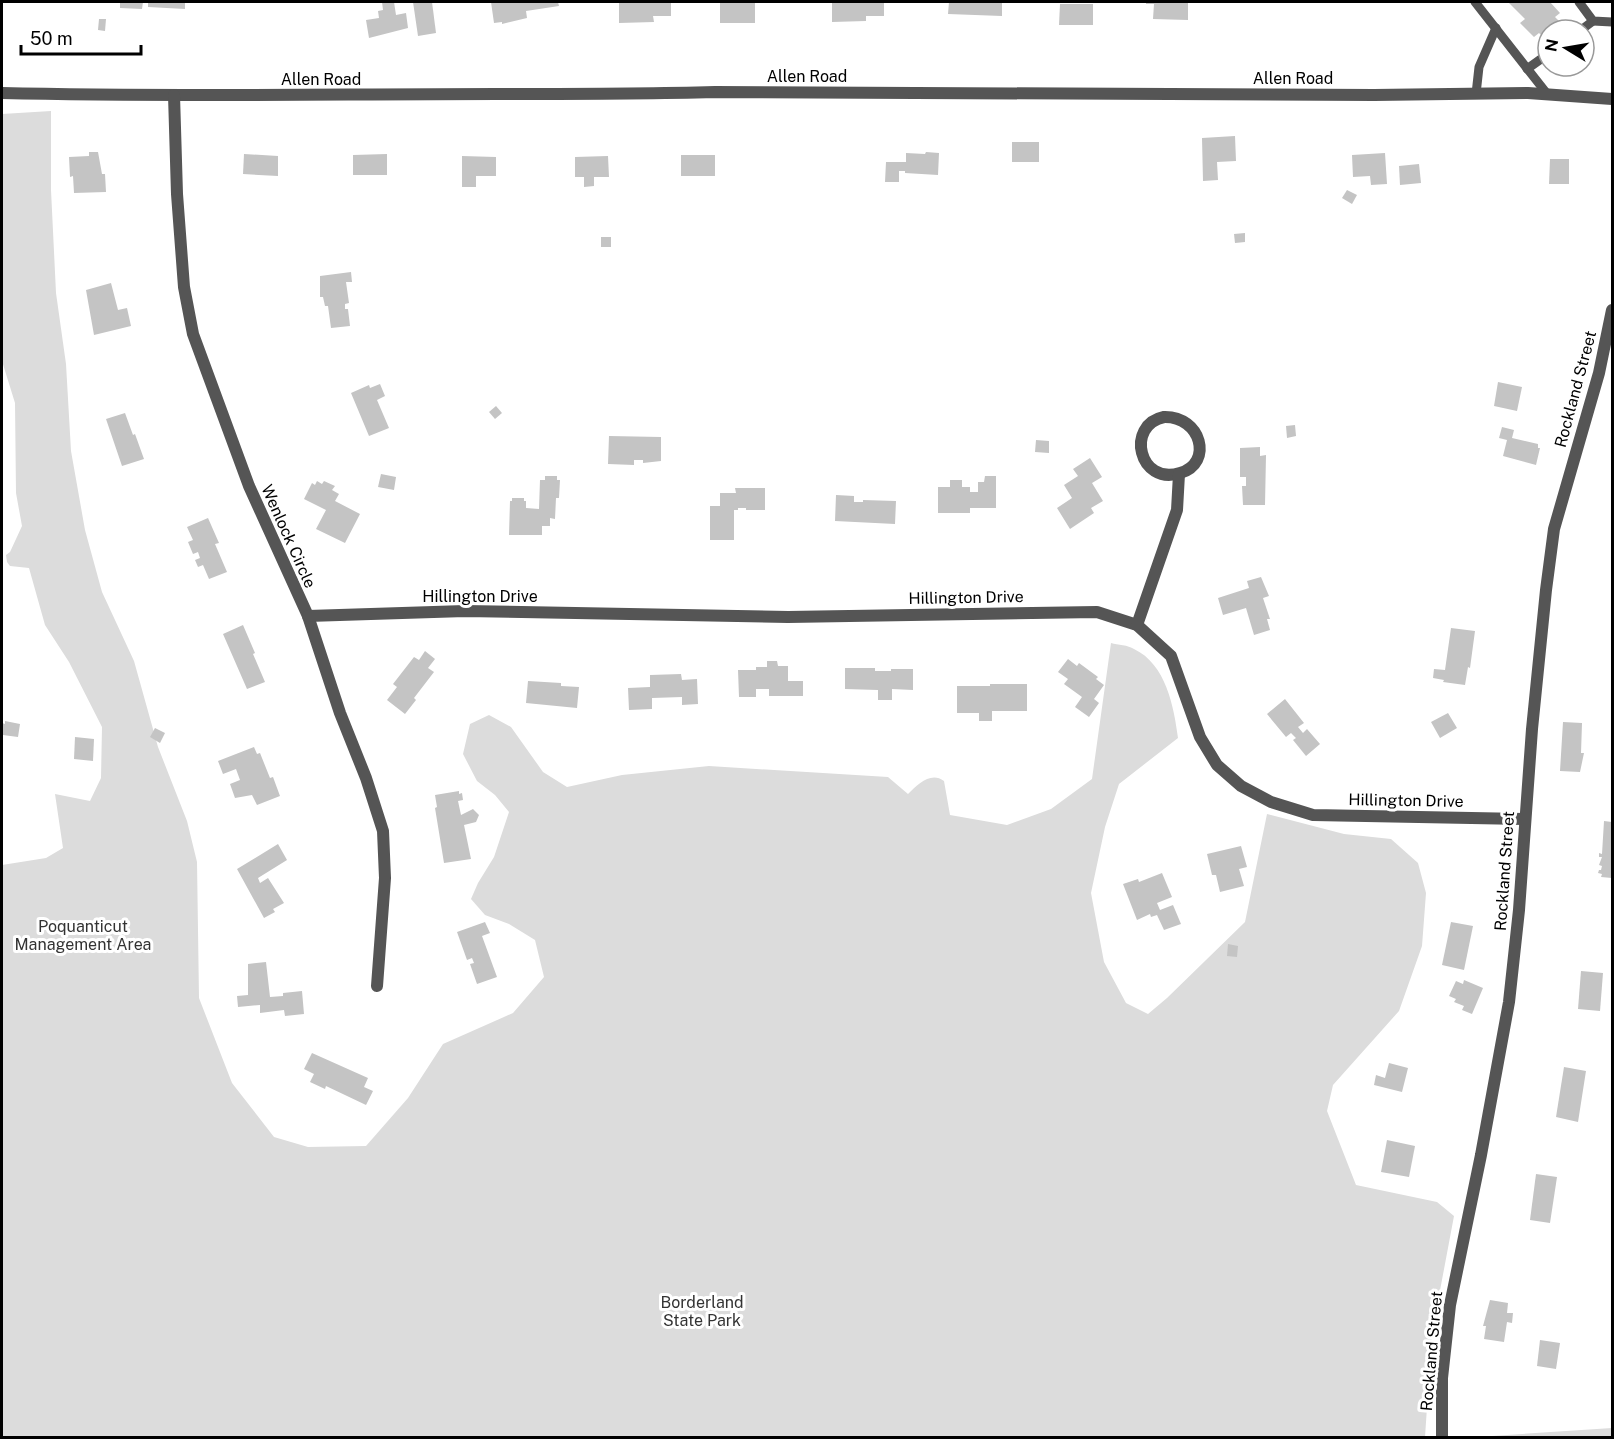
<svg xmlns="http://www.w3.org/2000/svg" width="1614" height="1439" font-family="'Public Sans',sans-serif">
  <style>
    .green { fill: #dcdcdc }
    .building { fill: #c4c4c4 }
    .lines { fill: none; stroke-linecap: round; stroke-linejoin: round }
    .service { stroke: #555; stroke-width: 9 }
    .minor { stroke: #555; stroke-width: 12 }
    .tertiary { stroke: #555; stroke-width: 12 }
    .labels { text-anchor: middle; stroke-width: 6; stroke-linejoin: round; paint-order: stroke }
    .street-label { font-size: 16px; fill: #000; stroke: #fff }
    .park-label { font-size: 16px; fill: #333; stroke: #fff }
  </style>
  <rect width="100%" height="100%" fill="#fff"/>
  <g class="green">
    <path d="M51,111V190L56,293L66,364L71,451L85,530L102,592L134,661L158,747L187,821L197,862L199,998L232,1083L274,1137L308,1147L366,1146L408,1098L443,1044L513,1013L544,977L535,940L509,924L485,915L471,899L478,883L494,857L509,812L495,795L477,781L463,754L470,724L489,715L511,727L543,772L567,787L622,775L709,766L888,777L908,794C918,784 931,771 944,781L950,815L1007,825L1051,809L1092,779L1111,643C1118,645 1128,645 1134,649C1166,664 1174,707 1178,738L1119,784L1105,827L1091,893L1104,962L1126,1003L1148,1014L1167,998L1245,922L1267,814L1344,834L1391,839L1418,863L1426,893L1422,946L1399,1011L1333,1085L1327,1111L1356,1185L1437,1202L1454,1216L1432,1333L1425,1437H2V865L46,858L63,848L55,794L90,801L101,778L102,727L69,662L45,625L29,568L10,566L7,562L6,555L10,552L22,526L16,493L15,403L2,361V114Z"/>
    <polygon points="1612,1428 1612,1437 1477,1437"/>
  </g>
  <g class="building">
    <polygon points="120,2 143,2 142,9 120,8"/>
    <polygon points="148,2 185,2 185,9 148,7"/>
    <polygon points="382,2 394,2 396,15 406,13 408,28 369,38 366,20 379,18 378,11 383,10"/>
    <polygon points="413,2 432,2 436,33 418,36"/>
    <polygon points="491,2 558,2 559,6 526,11 527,18 502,24 502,22 494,23"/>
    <polygon points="621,2 671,2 671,16 653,16 654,22 619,23 619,3"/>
    <rect x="720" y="2" width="35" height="21"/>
    <polygon points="832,2 884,2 884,16 866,16 866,21 832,22"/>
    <polygon points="949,2 1002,2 1002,16 948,14"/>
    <polygon points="1146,2 1188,2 1188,20 1153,19 1154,4 1146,4"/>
    <polygon points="1508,2 1550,2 1560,13 1555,17 1560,22 1552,30 1548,30 1548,34 1544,38 1539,33 1534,37 1520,23 1525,19"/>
    <polygon points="1060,4 1093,4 1093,25 1059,25"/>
    <polygon points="99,19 106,19 105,31 98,30"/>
    <polygon points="1235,136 1236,161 1217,162 1218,180 1203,181 1202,138"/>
    <rect x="1012" y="142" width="27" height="20"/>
    <polygon points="89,152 98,152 102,174 105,174 106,192 74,193 73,176 70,177 69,157 89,156"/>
    <polygon points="926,152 939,153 938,175 905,173 905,171 899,171 899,182 885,182 886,162 906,162 906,153 925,154"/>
    <polygon points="1385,153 1387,184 1371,185 1370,176 1353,177 1352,155"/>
    <polygon points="244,154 278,156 278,176 243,174"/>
    <polygon points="387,154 387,175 353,175 353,155"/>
    <rect x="681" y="155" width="34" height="21"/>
    <polygon points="462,156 496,157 496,176 476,176 476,187 462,187"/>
    <polygon points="608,156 609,177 594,177 594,186 584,187 584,177 575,177 575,157"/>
    <polygon points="1550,159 1569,159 1569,184 1549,184"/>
    <polygon points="1419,164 1421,183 1400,185 1399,166"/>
    <polygon points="1347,190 1357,195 1352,204 1342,198"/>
    <polygon points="1245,233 1245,242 1235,243 1234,234"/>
    <rect x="601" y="237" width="10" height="10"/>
    <polygon points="351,272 352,282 346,282 349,303 345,304 345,309 348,309 350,326 331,328 328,306 325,306 323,297 320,297 320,276"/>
    <polygon points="111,283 118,310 127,308 131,326 94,335 86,290"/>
    <polygon points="1498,382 1522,387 1517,411 1494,406"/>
    <polygon points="380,384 385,396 377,400 389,428 369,436 351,393 369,385 370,388"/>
    <polygon points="496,406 502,413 495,419 489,412"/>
    <polygon points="125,413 133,435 135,434 144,459 122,466 106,419"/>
    <polygon points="1295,425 1296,436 1287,438 1286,426"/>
    <polygon points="1502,427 1514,430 1512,438 1538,444 1538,448 1540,448 1536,465 1503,456 1507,440 1499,438"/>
    <polygon points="609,436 661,437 661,461 643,463 643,460 634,460 634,465 608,464"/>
    <polygon points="1036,440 1049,441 1049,453 1035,452"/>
    <polygon points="1260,447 1260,456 1266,455 1265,505 1243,505 1242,486 1246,486 1246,477 1240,477 1240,448"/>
    <polygon points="1090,458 1102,477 1092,483 1103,501 1091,508 1094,513 1070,529 1057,508 1072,498 1064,485 1078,476 1073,469"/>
    <polygon points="381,474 396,477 394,490 378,487"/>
    <polygon points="545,476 557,476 557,480 560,480 559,498 556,498 555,519 550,518 550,526 542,526 542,535 509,535 510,501 512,501 512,498 524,498 524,501 526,501 526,508 539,509 540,480 545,480"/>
    <polygon points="985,476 996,476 996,508 970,508 970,513 938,513 938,487 950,487 950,480 962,480 962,487 970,487 970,492 978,492 978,482 984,482"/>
    <polygon points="317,481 322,484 324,481 335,486 332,490 339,494 335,501 360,514 345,543 316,529 326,510 304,499 312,483 315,485"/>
    <polygon points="735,488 765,488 765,510 746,510 746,508 738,508 738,510 734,510 734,540 710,540 710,506 720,506 720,493 736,493"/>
    <polygon points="836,495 854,496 854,502 863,502 863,500 896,501 895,524 835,521"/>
    <polygon points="208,518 219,543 215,544 227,572 209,579 203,565 198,567 195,560 200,558 198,552 193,554 188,542 193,540 187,527"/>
    <polygon points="1261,577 1269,596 1263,598 1270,619 1267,619 1270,630 1254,635 1246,608 1223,615 1218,598 1249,588 1247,581"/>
    <polygon points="243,625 255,653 253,654 265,682 247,689 223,634"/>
    <polygon points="1451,628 1475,631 1470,668 1468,667 1465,685 1443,682 1444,680 1433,678 1434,669 1445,670"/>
    <polygon points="425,651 435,659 428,668 434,672 414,698 416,700 405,714 387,700 397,687 393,684 414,657 419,660"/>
    <polygon points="1068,659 1077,666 1079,663 1098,677 1096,679 1104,685 1094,699 1099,703 1089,717 1075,707 1082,697 1064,684 1068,679 1058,672"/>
    <polygon points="767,661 777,661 778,666 788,666 788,681 803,681 803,696 769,696 769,689 756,689 756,697 739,697 738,670 756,670 756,667 767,667"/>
    <polygon points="845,668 875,668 875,671 891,671 891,669 913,669 913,690 892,689 892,700 878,700 878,690 845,689"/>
    <polygon points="681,674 682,680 697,679 698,704 682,705 682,697 652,698 652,709 629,710 628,688 650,687 650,675"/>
    <polygon points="528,681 561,683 561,686 579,687 577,708 526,703"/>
    <polygon points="990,684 1027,684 1027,711 992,711 992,721 979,721 979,713 957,713 957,686 990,686"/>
    <polygon points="1285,699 1304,723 1298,727 1303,733 1307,729 1320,744 1306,756 1293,740 1296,738 1291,733 1286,737 1267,714"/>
    <polygon points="1448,713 1457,728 1440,738 1431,722"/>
    <polygon points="5,721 20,724 18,737 3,735 2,739 2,723 5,724"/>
    <polygon points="1563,722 1582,723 1581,753 1584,753 1580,772 1560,771"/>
    <polygon points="155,728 165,733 160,743 150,737"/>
    <polygon points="75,737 94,739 93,761 74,759"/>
    <polygon points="254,747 257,754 260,753 270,778 273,777 280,796 257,805 252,795 235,798 230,784 240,780 236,769 223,774 218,761"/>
    <polygon points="459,791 459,794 462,793 463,800 458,801 461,815 473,809 479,815 476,822 464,825 471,859 444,863 435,808 437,807 435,795"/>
    <polygon points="1604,821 1612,822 1612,878 1601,877 1602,874 1598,873 1599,870 1601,870 1602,866 1599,865 1602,857 1599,857 1599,853 1602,854"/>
    <polygon points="278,844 287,860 258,878 260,883 268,878 284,903 273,909 275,912 264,918 237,869"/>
    <polygon points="1241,846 1247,867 1239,869 1244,886 1220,892 1216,875 1212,875 1207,854"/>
    <polygon points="1162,873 1172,897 1157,903 1160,910 1173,905 1181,924 1164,930 1157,915 1151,917 1150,914 1137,920 1123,884 1138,879 1139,882"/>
    <polygon points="485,922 490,933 482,936 497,977 477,984 470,964 474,963 472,958 467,960 457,932"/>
    <polygon points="1451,922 1473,926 1464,970 1442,965"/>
    <polygon points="1228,944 1238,946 1237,957 1227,956"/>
    <polygon points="266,962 270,997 283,996 283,993 302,991 304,1014 285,1016 284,1010 260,1013 260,1005 238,1007 237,996 248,995 248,964"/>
    <polygon points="1581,971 1603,973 1600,1011 1578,1009"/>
    <polygon points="1464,980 1483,988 1472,1014 1462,1010 1464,1006 1454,1002 1456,999 1449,996 1456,981 1463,984"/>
    <polygon points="312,1053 368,1078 364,1087 373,1091 366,1105 326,1086 325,1089 310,1082 314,1074 304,1069"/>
    <polygon points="1389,1063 1408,1068 1402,1092 1374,1085 1376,1075 1385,1078"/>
    <polygon points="1564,1067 1586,1071 1578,1122 1556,1117"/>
    <polygon points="1387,1140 1415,1146 1409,1177 1381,1172"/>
    <polygon points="1536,1174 1557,1177 1550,1223 1530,1220"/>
    <polygon points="1490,1300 1508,1303 1507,1313 1513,1313 1512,1323 1507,1322 1504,1342 1484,1339 1486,1326 1483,1326"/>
    <polygon points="1540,1340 1560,1343 1556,1369 1537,1366"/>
  </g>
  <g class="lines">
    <g class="service">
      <polyline points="1475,2 1548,95"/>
      <polyline points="1579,2 1593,21 1612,22"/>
      <polyline points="1581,30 1593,21"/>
      <polyline points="1527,69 1548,54"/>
      <polyline points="1476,94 1479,67 1496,28"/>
    </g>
    <g class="minor">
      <path d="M2,93C167,97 332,94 497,94C570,94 643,94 715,92L1374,95L1528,93L1612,99"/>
      <polyline points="174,95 177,194 184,287 193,334 249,486 308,616 340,713 366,778 383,831 385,878 377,986"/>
      <path d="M1164,417C1201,416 1214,463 1180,473C1139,486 1125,425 1164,417Z"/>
      <polyline points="308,616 465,611 788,617 1097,612 1137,625 1171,656 1200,737 1217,765 1241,786 1271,802 1313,815 1524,819"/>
      <polyline points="1137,625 1177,510 1179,474"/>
    </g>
    <polyline class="tertiary" points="1442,1438 1442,1378 1450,1305 1481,1155 1509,1002 1519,910 1532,729 1546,590 1554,529 1599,373 1612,310"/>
  </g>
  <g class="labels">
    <g class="street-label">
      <text x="807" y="82">Allen Road</text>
      <text x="1293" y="84">Allen Road</text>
      <text x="321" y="85">Allen Road</text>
      <text transform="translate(1575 389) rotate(-75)" y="6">Rockland Street</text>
      <text transform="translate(289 536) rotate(66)" y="6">Wenlock Circle</text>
      <text x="480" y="602">Hillington Drive</text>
      <text transform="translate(966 597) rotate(-1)" y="6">Hillington Drive</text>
      <text transform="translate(1406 800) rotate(1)" y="6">Hillington Drive</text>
      <text transform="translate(1504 871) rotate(-86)" y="6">Rockland Street</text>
      <text transform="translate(1431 1351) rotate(-85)" y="6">Rockland Street</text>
    </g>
    <g class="park-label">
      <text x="83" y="932">Poquanticut<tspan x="83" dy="18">Management Area</tspan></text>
      <text x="702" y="1308">Borderland<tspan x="702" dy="18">State Park</tspan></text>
    </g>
  </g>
  <rect width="1614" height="1439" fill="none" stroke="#000000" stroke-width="6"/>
  <g transform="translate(1566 48) rotate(281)"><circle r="28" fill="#ffffff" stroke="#999999" stroke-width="1.5"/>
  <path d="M0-4.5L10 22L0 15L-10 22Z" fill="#000000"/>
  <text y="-9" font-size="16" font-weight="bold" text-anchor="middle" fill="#000000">N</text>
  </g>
  <path d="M21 45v9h120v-9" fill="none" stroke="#000000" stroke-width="3"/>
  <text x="30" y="45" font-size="18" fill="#000000" stroke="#ffffff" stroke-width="4.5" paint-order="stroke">50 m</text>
</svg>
